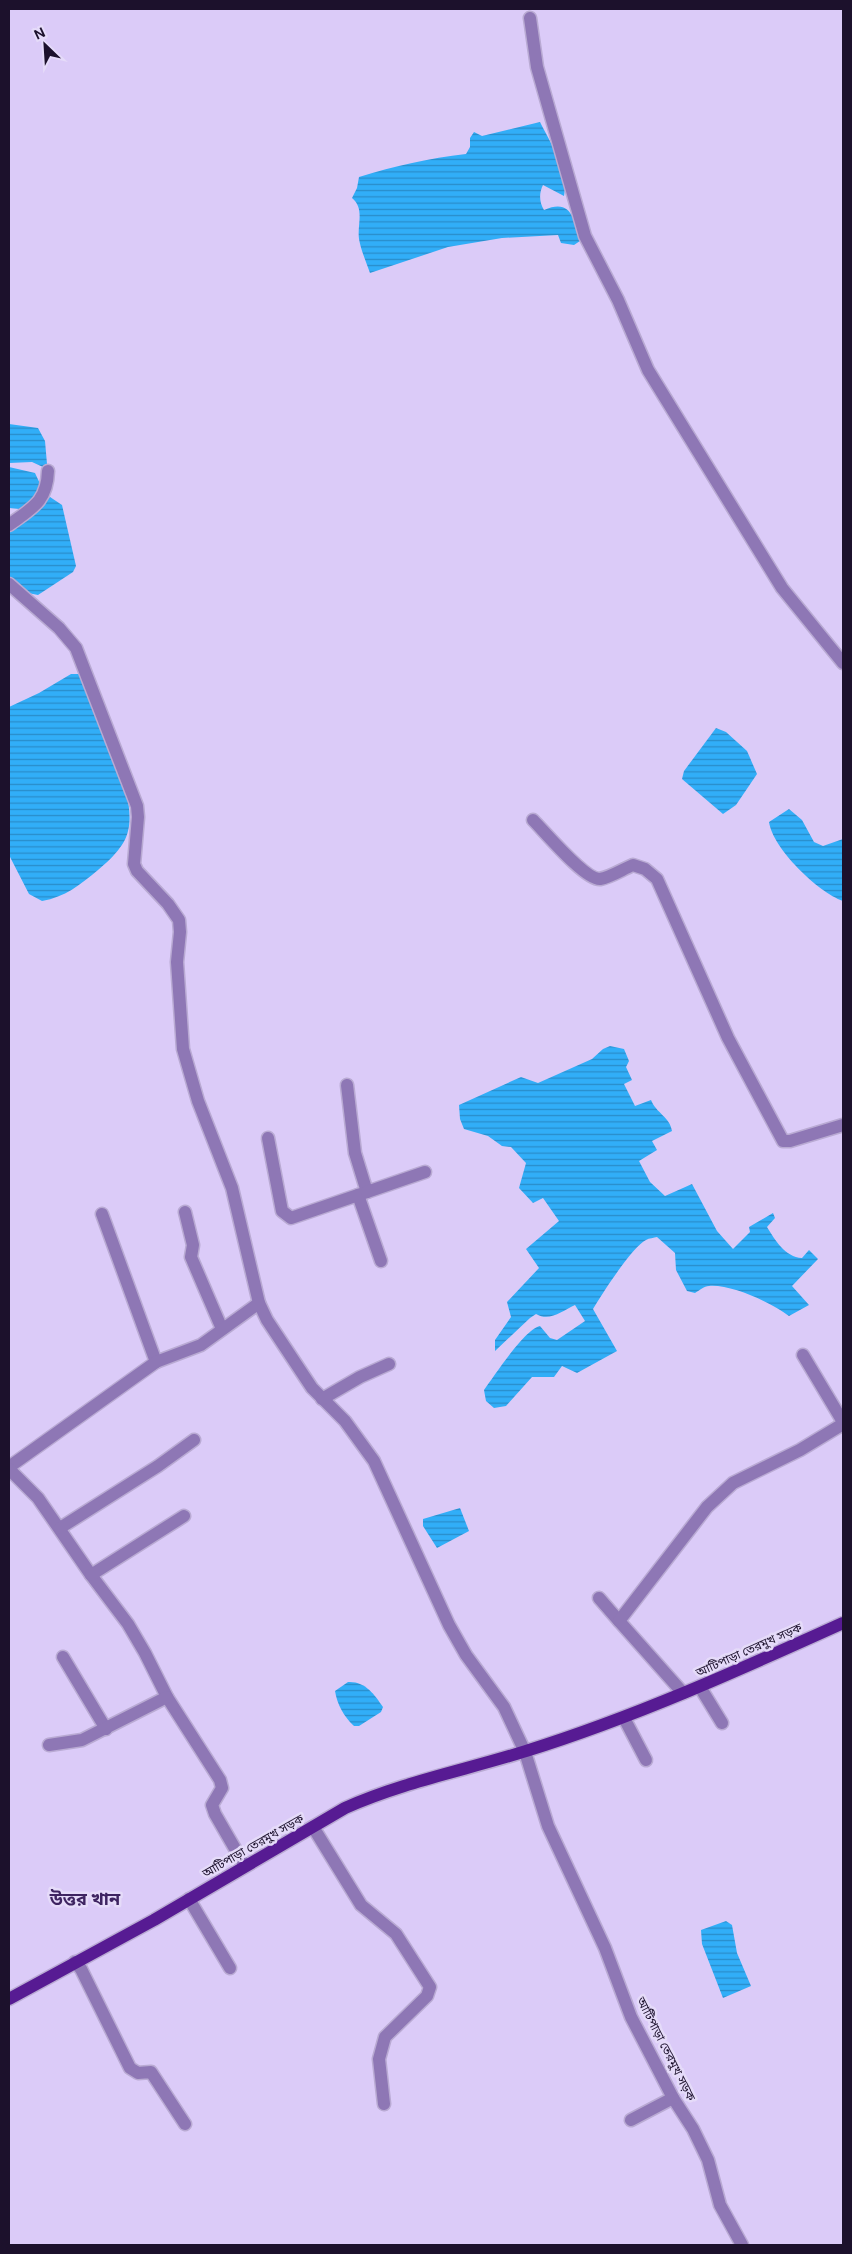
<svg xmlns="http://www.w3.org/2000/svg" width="852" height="2254" font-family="'DM Sans','Noto Sans Bengali',sans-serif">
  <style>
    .water { fill: url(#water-rules) }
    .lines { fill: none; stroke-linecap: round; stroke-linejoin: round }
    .minor-casing { stroke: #b9aad3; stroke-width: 15 }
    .major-casing { stroke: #b9aad3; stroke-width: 15 }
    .minor { stroke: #8e77b5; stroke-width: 12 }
    .major { stroke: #571b93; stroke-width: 12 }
    .labels { text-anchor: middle; stroke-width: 5; stroke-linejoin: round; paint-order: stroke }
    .street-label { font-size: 12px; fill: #1c112c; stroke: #e5dbf9 }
    .district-label { font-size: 18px; font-weight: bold; fill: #3e2461; stroke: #e5dbf9 }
  </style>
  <defs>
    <pattern id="water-rules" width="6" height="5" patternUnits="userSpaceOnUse" patternTransform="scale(1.25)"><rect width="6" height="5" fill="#31aef8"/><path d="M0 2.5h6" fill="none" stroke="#298cc9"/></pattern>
  </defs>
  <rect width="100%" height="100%" fill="#dbcbf8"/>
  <g class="water">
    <path d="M540,122C551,144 569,171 564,196L543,185C539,193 539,202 544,210C572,198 574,220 580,241L574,245L561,243L558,235L502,238L448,247L370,273C366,262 361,250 359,239C357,224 365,209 352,198L357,188L359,177C395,166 429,158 466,154L470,147V138L474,132L482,136Z"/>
    <polygon points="9,424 38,428 45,441 47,464 43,467 32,462 9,463"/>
    <polygon points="9,467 35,473 42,488 41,494 20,509 9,508"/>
    <polygon points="50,497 62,505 76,566 73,572 38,595 28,593 9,579 9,528"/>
    <path d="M71,674H79L84,678C98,714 138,795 128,831C125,846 109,861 98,870C80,885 65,897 42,901L29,894L9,855V707L39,693Z"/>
    <polygon points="716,728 726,732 747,751 757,774 736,805 723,814 682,779 684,771"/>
    <path d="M789,809L802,820L814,842L823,846L843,839V901C818,892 773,849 769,822Z"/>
    <path d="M610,1046L624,1049L629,1061L626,1067L632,1080L624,1084L635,1106L651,1100C656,1113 670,1117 672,1131L652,1141L657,1150L639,1161L650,1182L665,1196L692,1184L717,1231L733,1249L750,1232L749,1227L773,1213L775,1218L767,1227C775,1240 785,1257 802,1258L809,1250L818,1259L792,1286L809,1305L789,1316C772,1303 731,1284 709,1286C704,1286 700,1290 695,1293L687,1291L676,1270L675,1253L657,1237C654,1238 649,1238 646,1240C632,1247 602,1294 593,1309L617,1351L577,1373L562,1366L554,1377H532L506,1406L494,1408L486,1401L484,1390C495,1375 524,1330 540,1326L550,1338L557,1340L585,1321L575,1305C562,1311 550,1322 536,1314L530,1318L495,1351V1340L511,1317L507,1302L539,1268L526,1249L559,1221L543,1198L533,1203L519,1188L526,1163L511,1147L502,1146L488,1136L464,1129L460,1119L459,1105L521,1077L538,1083L592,1059L603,1049Z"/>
    <polygon points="460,1508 469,1531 437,1548 423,1526 423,1519"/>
    <path d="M348,1682C365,1681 374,1694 383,1707L381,1712L359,1726H354C344,1717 337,1704 335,1691Z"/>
    <polygon points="726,1921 732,1925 737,1953 751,1986 723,1998 702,1944 701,1930"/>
  </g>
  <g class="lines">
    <defs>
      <g id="minor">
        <polyline points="530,18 537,67 585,236 618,300 648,370 782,588 843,663"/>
        <path d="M9,525C32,508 47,502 48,471"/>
        <polyline points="9,584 59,628 76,648 137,806 138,817 134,864 137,871 168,904 179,920 180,932 177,962 183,1049 198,1101 232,1188 259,1303 267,1320 312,1388 345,1421 374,1461 449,1625 466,1655 504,1707 525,1752 548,1826 605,1948 631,2017 673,2098 693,2129 708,2160 720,2205 742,2245"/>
        <path d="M533,820C545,832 585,880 600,879C611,877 623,869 633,865L645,869L657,879L728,1038L783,1141H790L843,1125"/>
        <polyline points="347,1085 355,1153 367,1192 358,1195"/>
        <polyline points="268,1138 282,1211 291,1218 358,1195 381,1261"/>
        <polyline points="367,1192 425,1172"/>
        <polyline points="185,1212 193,1245 191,1257 222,1329"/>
        <polyline points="102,1214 156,1362"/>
        <polyline points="803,1355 843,1422"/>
        <polyline points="322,1399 360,1377 389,1364"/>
        <polyline points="9,1467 156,1362 201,1345 259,1303"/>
        <polyline points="9,1469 38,1498 91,1575 128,1624 145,1653 167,1697 220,1780 222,1788 212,1805 215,1814 245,1866"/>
        <polyline points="60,1528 158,1466 194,1440"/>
        <polyline points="91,1575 184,1516"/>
        <polyline points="599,1598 619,1621"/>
        <polyline points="63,1657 106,1729"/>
        <polyline points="700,1687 722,1723"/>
        <polyline points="683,1693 619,1621 707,1507 733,1483 800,1450 843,1424"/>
        <polyline points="624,1718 646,1760"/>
        <polyline points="49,1745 82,1740 167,1697"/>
        <polyline points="313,1827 361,1905 396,1934 430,1987 427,1996 385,2037 379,2059 384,2104"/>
        <polyline points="189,1899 230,1968"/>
        <polyline points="75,1962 81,1969 130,2068 138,2073 151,2072 185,2124"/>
        <polyline points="631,2120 673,2098"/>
      </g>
      <path id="major" d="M9,1999L154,1920L345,1808C403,1782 466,1770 526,1751C635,1717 739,1670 843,1623"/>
    </defs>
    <use href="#minor" class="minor-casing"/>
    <use href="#major" class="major-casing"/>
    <use href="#minor" class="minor"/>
    <use href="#major" class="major"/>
  </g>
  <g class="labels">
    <g class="street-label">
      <text transform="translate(749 1650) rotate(-24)" y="4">আটিপাড়া তেরমুখ সড়ক</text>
      <text transform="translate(253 1846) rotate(-30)" y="4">আটিপাড়া তেরমুখ সড়ক</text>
      <text transform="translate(666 2049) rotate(63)" y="4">আটিপাড়া তেরমুখ সড়ক</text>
    </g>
    <g class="district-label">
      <text x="85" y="1905">উত্তর খান</text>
    </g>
  </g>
  <rect width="852" height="2254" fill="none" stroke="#1c112c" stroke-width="20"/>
  <g transform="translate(45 45) rotate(335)" stroke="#e5dbf9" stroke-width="4" paint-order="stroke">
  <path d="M0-4L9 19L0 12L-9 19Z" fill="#1c112c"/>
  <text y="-8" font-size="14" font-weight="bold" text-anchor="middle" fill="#1c112c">N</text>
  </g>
</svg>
